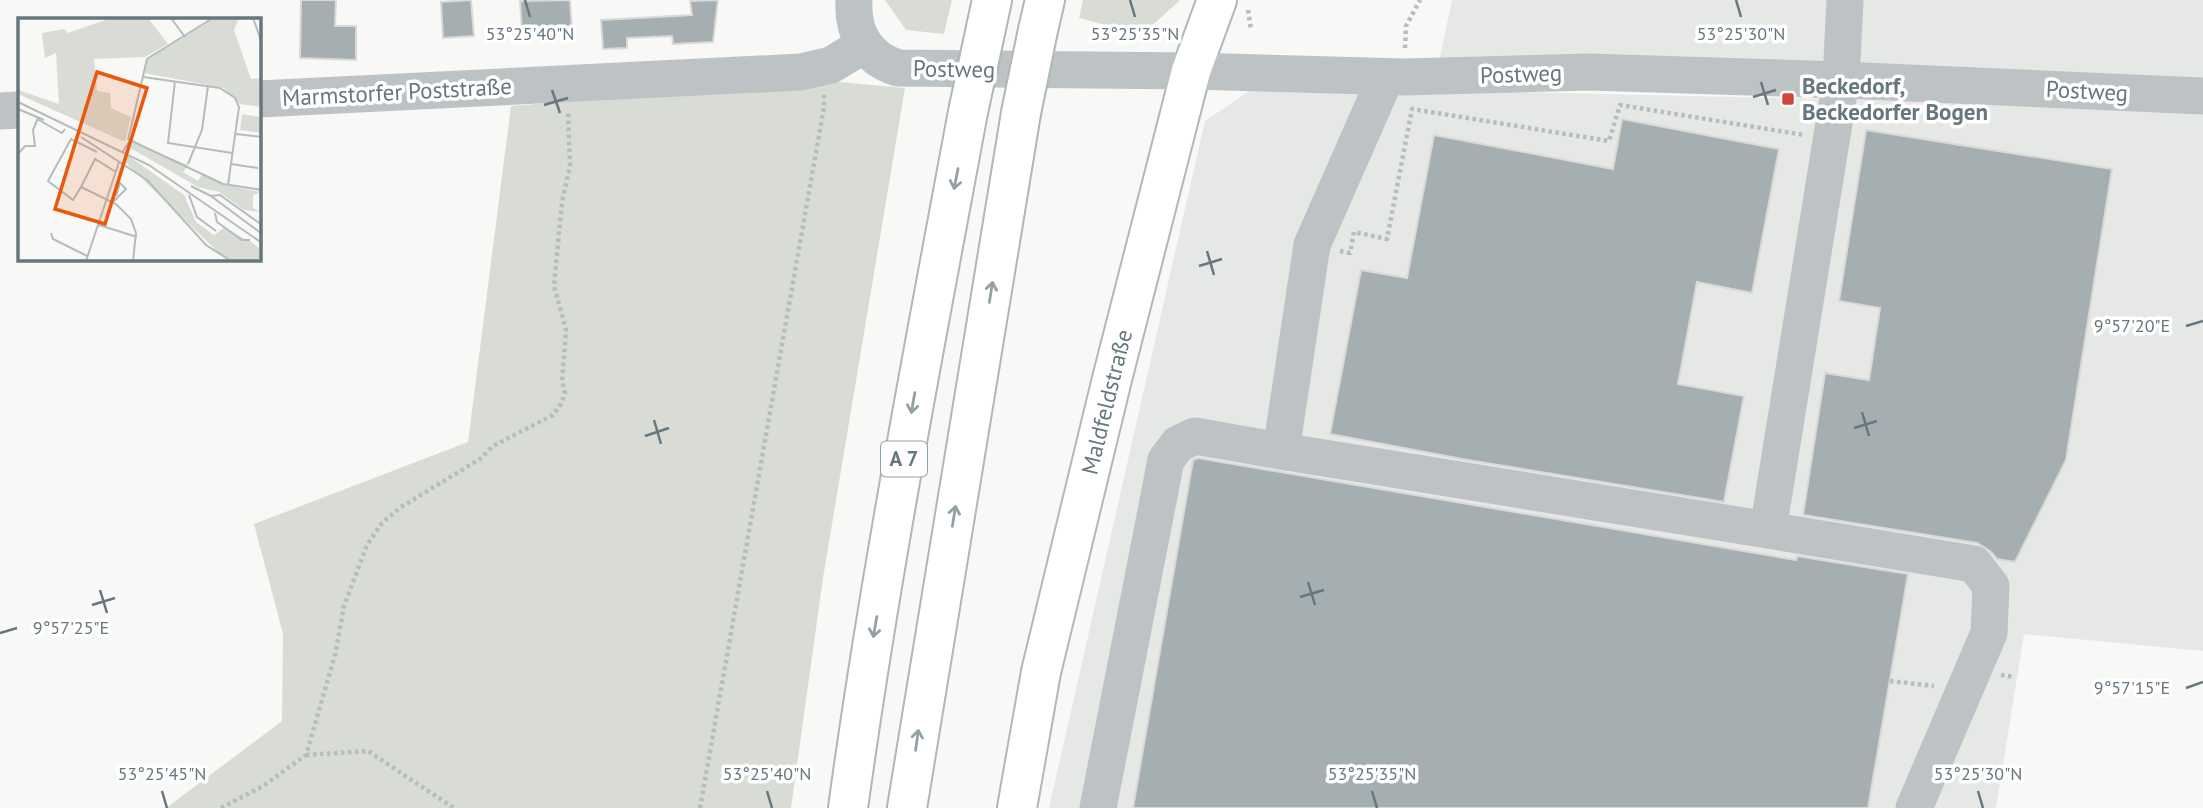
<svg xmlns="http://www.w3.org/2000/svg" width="2203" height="808" font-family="'PT Sans',sans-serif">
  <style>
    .built { fill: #e6e8e6; fill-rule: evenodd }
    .green { fill: #d9dcd5 }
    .building { fill: #a5afb2; stroke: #dad9d8; stroke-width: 2 }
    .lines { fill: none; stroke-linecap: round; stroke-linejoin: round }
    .major-casing { stroke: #b1b7ba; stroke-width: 42 }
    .highway-casing { stroke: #b1b6b9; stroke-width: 42 }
    .path { stroke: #b8bcbe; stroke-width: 4.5; stroke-dasharray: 3.5 3.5; stroke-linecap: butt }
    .minor { stroke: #bdc3c5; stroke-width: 37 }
    .major { stroke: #fff; stroke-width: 38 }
    .highway { stroke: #fff; stroke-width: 38 }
    .highway-bridge-casing { stroke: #b1b6b9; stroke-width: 42; stroke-linecap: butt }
    .highway-bridge { stroke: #fff; stroke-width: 38 }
    .oneway { stroke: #94a0a5 }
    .ticks { fill: none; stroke: #66777e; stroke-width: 2.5 }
    .poi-dot { fill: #d1463c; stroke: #fff; stroke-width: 2.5 }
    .labels { text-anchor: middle; stroke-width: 7; stroke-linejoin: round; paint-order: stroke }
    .shield { fill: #fff; stroke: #94a0a5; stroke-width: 2 }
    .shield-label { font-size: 21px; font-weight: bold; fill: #66777e }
    .street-label { font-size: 23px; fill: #66777e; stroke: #fff }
    .poi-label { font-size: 23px; font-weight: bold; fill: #66777e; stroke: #fff; text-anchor: start }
    .inset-road { fill: none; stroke: #b5bcbf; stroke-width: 2 }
    .view { fill: #e8590c; fill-opacity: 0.15; stroke: #e8590c; stroke-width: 3.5 }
    .inset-edge { fill: none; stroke: #66777e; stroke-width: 3.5 }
    .ticks-label { font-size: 18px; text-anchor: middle; fill: #66777e; stroke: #fff; stroke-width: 7; stroke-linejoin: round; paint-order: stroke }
  </style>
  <rect width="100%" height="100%" fill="#f8f8f6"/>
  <path class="built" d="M1452,0H2203V651L2024,634L1996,808H1049L1205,121L1257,86L1433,91ZM1586,89L2039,104L1466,91Z"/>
  <g class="green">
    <polygon points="885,0 952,0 944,34 906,30"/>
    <polygon points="1083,0 1180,0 1142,35 1079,18"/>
    <polygon points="829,81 905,88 823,578 791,808 166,808 282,721 283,634 254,524 468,442 511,106"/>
  </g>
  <g class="building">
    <polygon points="301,0 336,0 335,26 356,26 356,60 300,58"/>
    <polygon points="471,0 474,36 443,38 441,2"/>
    <polygon points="570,0 572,30 522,33 520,1"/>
    <polygon points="718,0 713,42 673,44 672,36 627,38 627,48 603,49 601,20 692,15 690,1"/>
    <polygon points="1622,119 1779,149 1752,293 1697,282 1678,384 1744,396 1724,502 1462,459 1330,434 1361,270 1407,278 1434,135 1613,169"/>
    <polygon points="1866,130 2112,169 2066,460 2015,562 1997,559 1990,551 1977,543 1803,515 1825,373 1869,380 1880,308 1839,301"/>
    <polygon points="1198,458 1796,560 1797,556 1908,574 1868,808 1133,808 1193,460"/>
  </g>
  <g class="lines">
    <defs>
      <g id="major">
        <path id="s1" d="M1017,808L1041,672L1112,379L1191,71L1217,0"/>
      </g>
      <g id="highway">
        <polyline points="986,28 992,0"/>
        <polyline points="1038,30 1045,0"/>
        <path d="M848,808C880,575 925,343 968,112"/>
        <polyline points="907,808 1021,113"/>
      </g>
    </defs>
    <use href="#major" class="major-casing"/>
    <use href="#highway" class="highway-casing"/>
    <g class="path">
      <polyline points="1248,10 1251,30"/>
      <polyline points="1405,48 1406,26 1420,0"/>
      <polyline points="1340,251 1350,253 1354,232 1387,239 1412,109 1609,141 1620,105 1804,135"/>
      <polyline points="2001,675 2014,677"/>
      <polyline points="1890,681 1934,686"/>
      <polyline points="306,755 368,751 454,808"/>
      <polyline points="221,808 263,786 306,755 335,655 344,606 367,545 382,523 401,507 480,459 493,446 553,415 561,404 565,393 562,381 566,330 554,286 562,202 570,166 568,112"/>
      <polyline points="700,808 824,107 824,95"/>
    </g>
    <g class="minor">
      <path d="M854,0C852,33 866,58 898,68L1191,71L1404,77L1589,72L1841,80L2203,96"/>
      <polyline points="1386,77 1312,245 1281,451 1768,530 1841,80 1845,0"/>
      <polyline points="259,99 801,72 831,65 864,45"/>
      <polyline points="0,111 19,110"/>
      <polyline points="1768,530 1974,564 1991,586 1989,633 1914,808"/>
      <polyline points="1098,808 1166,460 1178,444 1195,436 1281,451"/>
    </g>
    <use href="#major" class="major"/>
    <use href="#highway" class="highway"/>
    <defs>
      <g id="highway-bridge">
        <polyline points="968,112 986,28"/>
        <polyline points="1021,113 1038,30"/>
      </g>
    </defs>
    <use href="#highway-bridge" class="highway-bridge-casing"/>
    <use href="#highway-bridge" class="highway-bridge"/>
  </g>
  <defs><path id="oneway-shaft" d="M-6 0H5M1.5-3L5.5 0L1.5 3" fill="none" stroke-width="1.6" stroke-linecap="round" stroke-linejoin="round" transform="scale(1.75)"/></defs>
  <g class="oneway">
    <use href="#oneway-shaft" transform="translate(956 179) rotate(101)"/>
    <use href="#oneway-shaft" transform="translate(991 292) rotate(-81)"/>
    <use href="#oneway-shaft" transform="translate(913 403) rotate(100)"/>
    <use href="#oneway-shaft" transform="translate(954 516) rotate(-81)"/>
    <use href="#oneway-shaft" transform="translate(875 627) rotate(100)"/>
    <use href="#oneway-shaft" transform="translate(917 740) rotate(-82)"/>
  </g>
  <path class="ticks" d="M525,0L530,17M1130,0L1135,17M1736,0L1741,17M1761,82L1768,105M552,90L560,113M1753,97L1776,90M544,105L568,98M1207,251L1214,275M1199,266L1222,259M2186,326L2203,321M1862,412L1869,436M654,420L661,444M1854,428L1877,421M645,436L669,428M1308,582L1315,605M100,590L107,613M1300,597L1324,590M92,605L115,598M0,633L17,628M2186,688L2203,682M162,791L167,808M767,791L772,808M1372,791L1377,808M1978,791L1983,808"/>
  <rect class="poi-dot" x="1781" y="92" width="14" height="14" rx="3.5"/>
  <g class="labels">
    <rect class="shield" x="881" y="441.5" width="46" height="35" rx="5"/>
    <g class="shield-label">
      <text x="904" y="466">A 7</text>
    </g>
    <g class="street-label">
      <text transform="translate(954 69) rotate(1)" y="8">Postweg</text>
      <text transform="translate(1521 74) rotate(-2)" y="8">Postweg</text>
      <text transform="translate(2087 91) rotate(3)" y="8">Postweg</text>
      <text transform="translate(397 92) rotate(-3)" y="8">Marmstorfer Poststraße</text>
      <text dy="8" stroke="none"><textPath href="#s1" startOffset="416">Maldfeldstraße</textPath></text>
    </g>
    <g class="poi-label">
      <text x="1802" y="94">Beckedorf,<tspan x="1802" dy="26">Beckedorfer Bogen</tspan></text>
    </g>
  </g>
  <g transform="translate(18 18)">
    <rect width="243" height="243" fill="#f8f8f6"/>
    <path d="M93,0H130L150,26L127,39L76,41L79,73L92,75L93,90L113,99L107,124L0,76V72L41,86L38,35L27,40L24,15L46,11L50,15ZM197,0H221L216,12L233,61L243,60V89L222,86L206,70L126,55L129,42ZM224,96L243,99V115L222,112ZM114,124L170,147L165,154L180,163L185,155L206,167L243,174L235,177V190L243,194L226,192L201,174L180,169L109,128ZM108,136L166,177L178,204L196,217L206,210L235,225L243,232V243H215L202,236L107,144Z" fill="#d9dcd5"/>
    <path class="inset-road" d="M153,0L167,19M235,0L244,25M125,59L202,70L217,80L221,89L210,167M157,63L150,125L214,135M0,84L131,147L244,225M0,91L26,102M19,101L44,115L47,111M217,116L244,119M63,119L129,162L188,227L213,243M110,122L129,41L195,0M104,135L112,122L205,166L244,172M0,136L7,128H17L15,112L20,100M170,146L184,112L190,68M213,146L240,150M98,154L77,141L63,169L98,186L113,201L118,215L115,243M173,168L193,178M63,169L55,182L30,163L53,121L79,134M171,177L179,199L198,213M193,178L244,216M193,178L202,177L244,207M95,184L108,171L102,165L98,178M197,195L199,204L224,222H232M81,207L119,219M33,215L35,221L69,238M68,243L101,144"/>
    <path class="view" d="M79,54L129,70L87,206L37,191Z"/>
    <rect width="243" height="243" class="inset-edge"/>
  </g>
  <g class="ticks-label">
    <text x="530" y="40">53°25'40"N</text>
    <text x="1135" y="40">53°25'35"N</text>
    <text x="1741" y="40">53°25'30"N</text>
    <text x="2132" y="332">9°57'20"E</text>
    <text x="71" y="634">9°57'25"E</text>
    <text x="2132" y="694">9°57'15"E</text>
    <text x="162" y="780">53°25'45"N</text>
    <text x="767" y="780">53°25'40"N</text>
    <text x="1372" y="780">53°25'35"N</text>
    <text x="1978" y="780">53°25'30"N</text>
  </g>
</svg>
